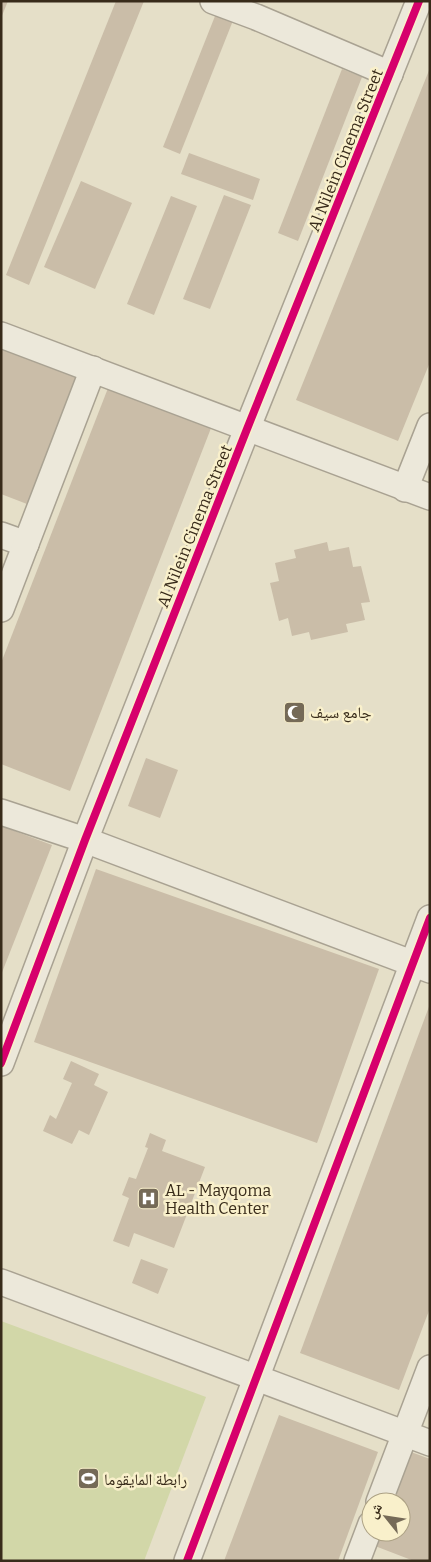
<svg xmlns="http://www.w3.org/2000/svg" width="431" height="1562" font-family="Bitter,'Noto Naskh Arabic',serif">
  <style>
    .green { fill: #d2d7a8 }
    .building { fill: #cabda8 }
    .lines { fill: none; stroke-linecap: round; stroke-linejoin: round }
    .minor-casing { stroke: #a9a292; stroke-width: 28 }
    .minor { stroke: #ece8da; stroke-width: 25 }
    .cycleway-casing { stroke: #f9f0cb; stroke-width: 11 }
    .cycleway { stroke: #d6006c; stroke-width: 8 }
    .labels { text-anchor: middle; stroke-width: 5; stroke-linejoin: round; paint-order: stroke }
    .street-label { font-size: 16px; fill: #382b1a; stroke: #f9f0cb }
    .poi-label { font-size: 16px; fill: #382b1a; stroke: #f9f0cb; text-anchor: start }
  </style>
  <rect width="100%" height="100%" fill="#e5dfc8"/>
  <polygon class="green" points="1,1321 206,1397 144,1561 1,1561"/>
  <g class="building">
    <polygon points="1,1 8,1 1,18"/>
    <polygon points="116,1 144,1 29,285 6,275"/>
    <polygon points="219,6 236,13 180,154 163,147"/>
    <polygon points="430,68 430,362 398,441 296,400"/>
    <polygon points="342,69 362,77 298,241 278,233"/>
    <polygon points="189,153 260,179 253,200 181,174"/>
    <polygon points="81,181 132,203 95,289 44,267"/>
    <polygon points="224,195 251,205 210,309 183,299"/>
    <polygon points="171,196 197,206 154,315 127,304"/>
    <polygon points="1,344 79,375 27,504 1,494"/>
    <polygon points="110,383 213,423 70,791 1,764 1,663"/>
    <polygon points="327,542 329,551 349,547 353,567 361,566 370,602 361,603 365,620 346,624 348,632 311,640 309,632 292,636 288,618 279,621 270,583 279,581 275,563 296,558 294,550"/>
    <polygon points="146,758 178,770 160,818 128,806"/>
    <polygon points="1,826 52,845 1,975"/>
    <polygon points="96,869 379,969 317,1143 34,1042"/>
    <polygon points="430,1004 430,1308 399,1390 300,1353"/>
    <polygon points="71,1061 99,1074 94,1085 108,1092 89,1135 79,1130 72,1144 43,1131 50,1115 56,1119 72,1083 63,1079"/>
    <polygon points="150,1133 166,1140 162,1151 205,1167 174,1248 134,1233 129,1247 113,1241 129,1198 122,1195 129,1177 136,1179 148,1148 145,1147"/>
    <polygon points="141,1259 168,1269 158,1294 132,1283"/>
    <polygon points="279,1415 378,1452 338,1561 224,1561"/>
    <polygon points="411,1452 430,1459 430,1561 414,1561 375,1546 381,1532 401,1532 401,1502 392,1502"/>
  </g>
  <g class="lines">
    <defs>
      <g id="minor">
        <polyline points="213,1 256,17 390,74"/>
        <polyline points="1,335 430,497"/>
        <polyline points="405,489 430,426"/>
        <polyline points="1,535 26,544"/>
        <polyline points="1,609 93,369"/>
        <polyline points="1,812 85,840 430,970"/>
        <polyline points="1,1063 85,840 247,429 419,1"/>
        <polyline points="1,1282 430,1443"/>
        <polyline points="379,1502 430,1368"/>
        <polyline points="187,1561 430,918"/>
        <polyline points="357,1561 371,1524"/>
      </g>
    </defs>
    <use href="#minor" class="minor-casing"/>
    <use href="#minor" class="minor"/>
    <defs>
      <g id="cycleway">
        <polyline points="1,1063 85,840 247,429 419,1"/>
        <polyline points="187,1561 430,918"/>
      </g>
    </defs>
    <use href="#cycleway" class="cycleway-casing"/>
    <use href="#cycleway" class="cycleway"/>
  </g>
  <defs>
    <symbol id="mosque-square" viewBox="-11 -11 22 22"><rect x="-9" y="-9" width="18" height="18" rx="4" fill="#756a57" stroke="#f9f0cb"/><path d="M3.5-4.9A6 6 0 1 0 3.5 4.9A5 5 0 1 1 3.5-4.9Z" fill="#fff"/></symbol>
    <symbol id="hospital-square" viewBox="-11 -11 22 22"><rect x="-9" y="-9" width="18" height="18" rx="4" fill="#756a57" stroke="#f9f0cb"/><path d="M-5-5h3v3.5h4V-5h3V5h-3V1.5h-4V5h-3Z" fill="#fff"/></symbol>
    <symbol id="stadium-square" viewBox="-11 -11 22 22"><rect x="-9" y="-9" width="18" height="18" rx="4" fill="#756a57" stroke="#f9f0cb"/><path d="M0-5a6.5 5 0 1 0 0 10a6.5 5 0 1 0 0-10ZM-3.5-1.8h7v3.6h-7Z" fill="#fff"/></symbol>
  </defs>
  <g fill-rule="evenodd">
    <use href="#mosque-square" x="282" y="700" width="25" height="25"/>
    <use href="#hospital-square" x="136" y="1186" width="25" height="25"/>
    <use href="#stadium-square" x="76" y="1466" width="25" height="25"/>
  </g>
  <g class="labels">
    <g class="street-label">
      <text transform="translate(345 150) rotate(-68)" y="6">Al Nilein Cinema Street</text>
      <text transform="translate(194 526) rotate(-68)" y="6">Al Nilein Cinema Street</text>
    </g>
    <g class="poi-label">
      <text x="310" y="718">جامع سيف</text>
      <text x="165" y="1196">AL - Mayqoma<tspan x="165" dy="18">Health Center</tspan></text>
      <text x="104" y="1485">رابطة المايقوما</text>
    </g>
  </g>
  <rect width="431" height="1562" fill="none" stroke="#382b1a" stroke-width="5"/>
  <g transform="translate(386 1517) rotate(300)"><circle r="24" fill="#f9f0cb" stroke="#aca184"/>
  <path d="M0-4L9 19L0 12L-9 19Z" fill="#756a57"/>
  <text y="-8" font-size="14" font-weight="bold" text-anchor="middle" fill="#382b1a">ش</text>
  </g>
</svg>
